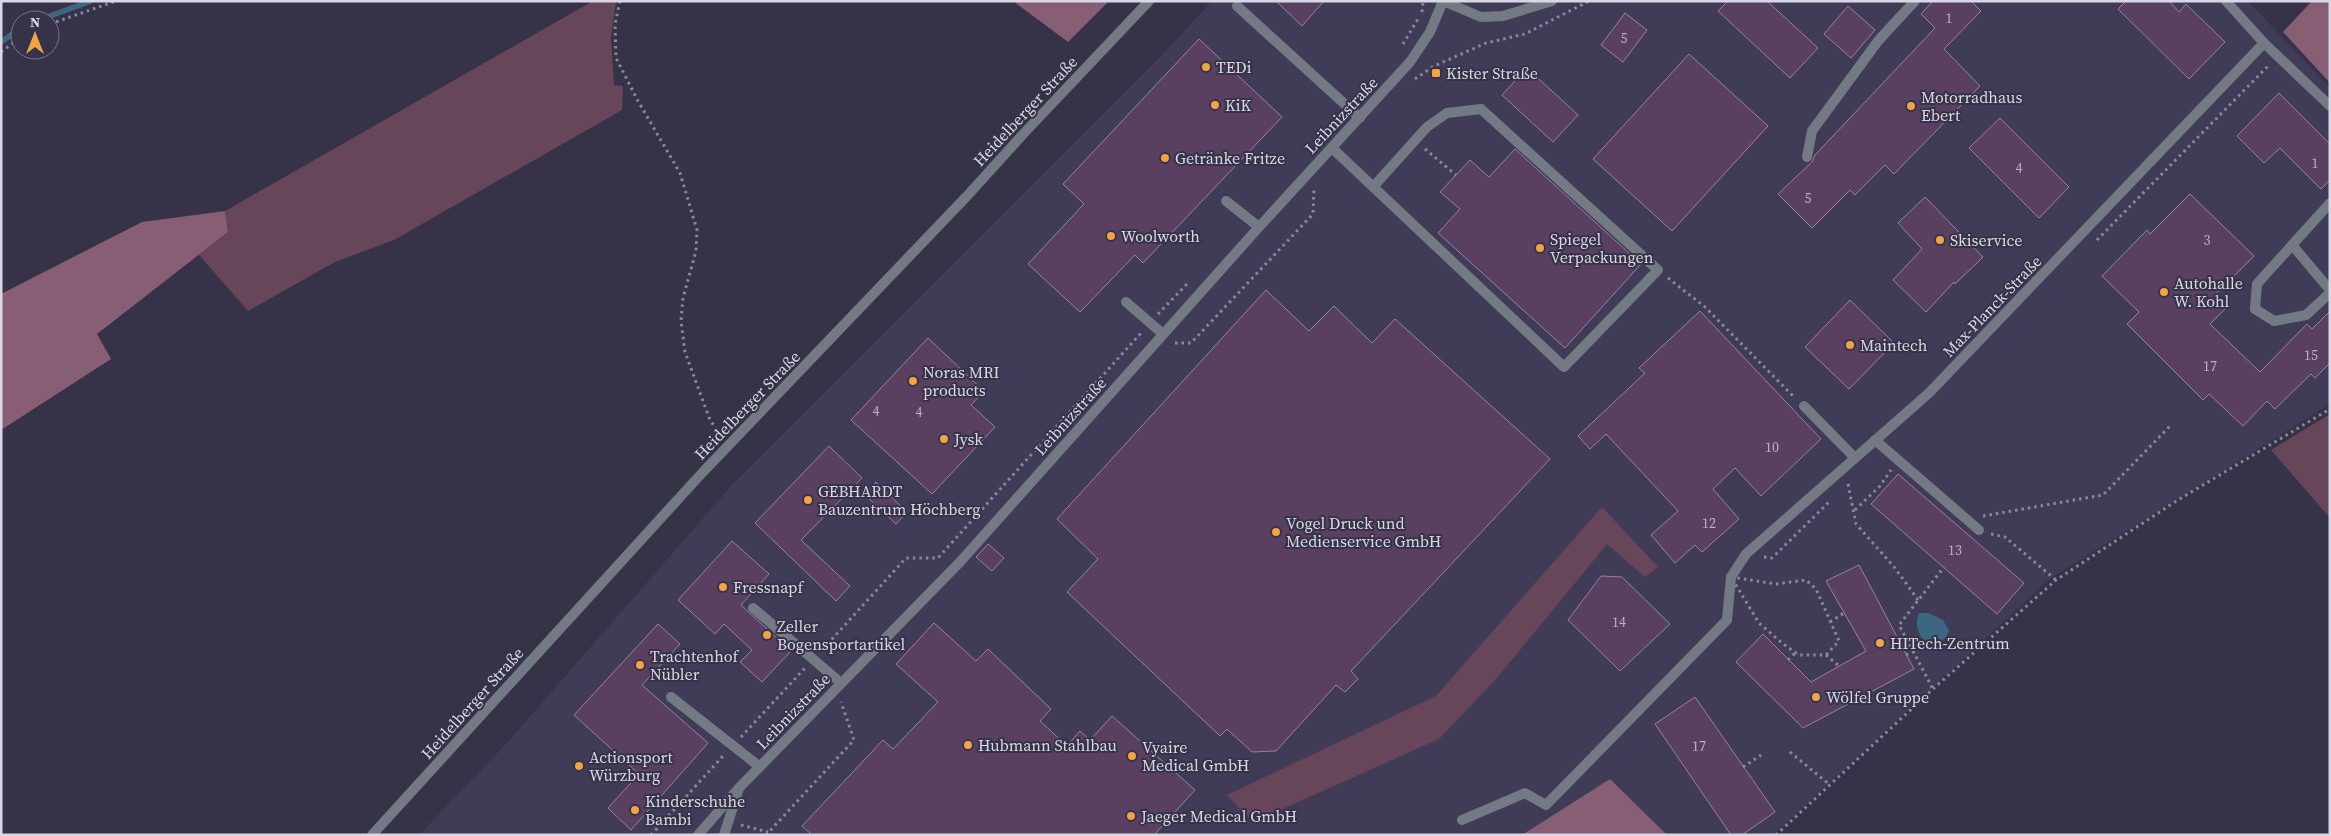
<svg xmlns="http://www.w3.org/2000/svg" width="2331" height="836" font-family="'Source Serif 4',serif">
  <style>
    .built { fill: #403c58 }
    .green { fill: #684659 }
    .forest { fill: #875e74 }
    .water { fill: #3d6780 }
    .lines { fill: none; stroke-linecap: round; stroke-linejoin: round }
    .stream { stroke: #3d6780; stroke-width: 5.5 }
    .building { fill: #594060; stroke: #95839a }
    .path { stroke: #8b889b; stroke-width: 3; stroke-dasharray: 2.5 4; stroke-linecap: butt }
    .lane { stroke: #747a84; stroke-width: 10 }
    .street { stroke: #747a84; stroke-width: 10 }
    .poi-dot { fill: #f3a442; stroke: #363349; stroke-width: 2 }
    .labels { text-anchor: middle; stroke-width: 4; stroke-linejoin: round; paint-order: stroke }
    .number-label { font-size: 14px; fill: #b9b1c4 }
    .poi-label { font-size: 16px; fill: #d9d7e6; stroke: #363349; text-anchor: start }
    .street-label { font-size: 16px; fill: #d9d7e6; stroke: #363349 }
  </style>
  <rect width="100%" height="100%" fill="#363349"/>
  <polygon class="built" points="1212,1 2248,1 2330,88 2330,404 2051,578 1773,835 419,835 506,744 734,483 1162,55"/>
  <g class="green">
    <polygon points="593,1 616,1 611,38 614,85 623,86 622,110 394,240 335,262 248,311 199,255 228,232 225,211"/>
    <polygon points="2330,414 2330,518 2271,450"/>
    <polygon points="1602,507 1658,567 1645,577 1607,544 1496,679 1439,739 1253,822 1227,795 1436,696"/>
  </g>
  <g class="forest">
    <polygon points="1013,1 1109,1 1068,42"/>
    <polygon points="2312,1 2330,1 2330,83 2283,32"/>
    <polygon points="225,211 228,232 97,334 111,359 1,430 1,294 142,222"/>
    <polygon points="1610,779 1667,835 1522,835"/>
  </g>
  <path class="water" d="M1919,613H1928L1943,620L1949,631C1939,656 1909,640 1919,613Z"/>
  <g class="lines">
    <g class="stream">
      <polyline points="39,20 91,1"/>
      <polyline points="1,42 20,29"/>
    </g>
  </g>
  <g class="building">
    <polygon points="1276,1 1324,1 1302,26"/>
    <polygon points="1728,1 1767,1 1818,48 1790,78 1718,11"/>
    <polygon points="1933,1 1971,1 1981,11 1944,49 1980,86 1894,174 1885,165 1855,195 1850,190 1812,228 1778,194 1812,162 1815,155 1935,28 1921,14"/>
    <polygon points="2126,1 2169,1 2179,12 2186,4 2225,42 2189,79 2118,9"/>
    <polygon points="1848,6 1875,30 1851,58 1824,34"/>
    <polygon points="1625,13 1647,30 1623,62 1601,45"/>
    <polygon points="1199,39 1282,117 1143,263 1135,255 1080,312 1028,264 1084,204 1063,184"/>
    <polygon points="1689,54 1768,126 1672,231 1593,159"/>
    <polygon points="1527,68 1578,115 1553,142 1502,95"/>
    <polygon points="2279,93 2330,144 2330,180 2321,189 2280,148 2264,163 2237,136"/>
    <polygon points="2000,118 2069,187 2039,218 1969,148"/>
    <polygon points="1515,149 1641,264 1565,348 1438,233 1460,209 1440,192 1470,160 1489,177"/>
    <polygon points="2190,194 2254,256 2214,296 2226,308 2210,324 2260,372 2307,324 2312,329 2330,311 2330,363 2315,378 2311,374 2275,409 2267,401 2243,426 2209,394 2203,400 2127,324 2139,312 2102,276 2147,230 2150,234"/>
    <polygon points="1925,197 1983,257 1955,284 1954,282 1926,312 1893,280 1922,249 1898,223"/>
    <polygon points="1266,290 1309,331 1334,306 1372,343 1395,319 1550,459 1351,671 1358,679 1345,692 1336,685 1276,751 1252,752 1227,729 1220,736 1067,592 1098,559 1057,519"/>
    <polygon points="1850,300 1894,343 1849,389 1805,347"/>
    <polygon points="1700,311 1821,439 1761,496 1735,468 1713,489 1739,519 1702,552 1695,545 1675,563 1651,535 1678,511 1606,434 1590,449 1578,436 1645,373 1639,368"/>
    <polygon points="928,338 984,391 971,405 995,427 932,494 851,420"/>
    <polygon points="829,446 862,478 801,540 850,586 836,601 755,523"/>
    <polygon points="1898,474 2024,583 1997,614 1871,504"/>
    <polygon points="876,482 907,512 896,524 864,494"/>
    <polygon points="732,541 769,574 741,605 791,651 762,682 740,662 752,650 724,624 715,634 678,600"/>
    <polygon points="988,544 1004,558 992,571 976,557"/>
    <polygon points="1859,565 1914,669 1803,728 1736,662 1763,634 1811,682 1866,651 1826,581"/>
    <polygon points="1601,576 1622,577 1670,624 1620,671 1568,620"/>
    <polygon points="934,623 976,661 988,649 1051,709 1040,721 1067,746 1080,731 1090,740 1112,716 1195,790 1154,835 812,835 802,826 883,740 893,749 938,702 896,664"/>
    <polygon points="658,624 680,644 642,685 708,743 631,830 608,808 639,774 574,715"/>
    <polygon points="1695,697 1775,812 1742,835 1731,835 1655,724"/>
  </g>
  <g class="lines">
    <g class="path">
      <polyline points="620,1 615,24 616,58 638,101 680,173 697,230 696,251 683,298 681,321 685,352 710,420 721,436"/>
      <polyline points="1422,12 1423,1"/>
      <polyline points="50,24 116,1"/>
      <polyline points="1403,44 1418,19"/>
      <polyline points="1,52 20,38"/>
      <polyline points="1415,79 1434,66 1486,43 1525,34 1589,1"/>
      <polyline points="1425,149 1456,175"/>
      <polyline points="2097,240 2268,66"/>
      <polyline points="1668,278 1705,307 1794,397"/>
      <polyline points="1158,314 1187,284"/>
      <polyline points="1175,343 1191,343 1313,214 1314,188"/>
      <polyline points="1848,484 1856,524 1895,568 1918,600"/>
      <polyline points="1855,510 1880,486 1891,470"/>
      <polyline points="1983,516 2103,495 2171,425"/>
      <polyline points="1991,534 2005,537 2056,580"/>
      <polyline points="1764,557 1772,558 1830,501"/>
      <polygon points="1731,577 1776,584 1806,580 1816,589 1839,641 1826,655 1799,655 1782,643 1759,623"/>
      <polyline points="1830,622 1844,613"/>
      <polyline points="823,649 906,558 938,558 1141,333"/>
      <polyline points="1913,651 1933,689"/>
      <polyline points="1826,655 1839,666"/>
      <polyline points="1906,655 1913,651 1899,625 1944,567"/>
      <polyline points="1788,660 1795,653"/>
      <polyline points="741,737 805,668"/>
      <polyline points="1790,752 1830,785"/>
      <polyline points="1743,767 1761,755"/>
      <polyline points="741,825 768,832"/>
      <polyline points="651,835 723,756"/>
      <polyline points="766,835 854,740 841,702"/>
      <polyline points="1776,835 1933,689 2056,580 2178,500 2330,409"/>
    </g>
    <g class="lane">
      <polyline points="1237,6 1360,118"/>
      <polyline points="1332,148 1564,367 1658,270 1481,109 1447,113 1427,127 1373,187"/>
      <polyline points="1807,157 1812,131 1878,41 1900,17"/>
      <polyline points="1226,201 1259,227"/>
      <polyline points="2293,246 2330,290"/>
      <polyline points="1126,302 1163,334"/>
      <polyline points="2255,309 2274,321 2306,315 2330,293"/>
      <polyline points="1804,406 1855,458"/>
      <polyline points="1875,440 1979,530"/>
      <polyline points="753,608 841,683"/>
      <polyline points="671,697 760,767"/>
      <polyline points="1462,820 1525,793 1546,805 1727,620 1731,577"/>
      <polyline points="724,835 739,788"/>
    </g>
    <g class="street">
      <polyline points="1443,1 1481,17 1503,16 1552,1"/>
      <polyline points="2226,1 2264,43 2330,106"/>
      <polyline points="1900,17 1915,1"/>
      <polyline points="2255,309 2257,284 2330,203"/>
      <polyline points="1731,577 1746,554 1929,393 2264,43"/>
      <polyline points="372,835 702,473 967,196 1026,131 1149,1"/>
      <polyline points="698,835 739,788 960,562 1259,227 1410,62 1430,32 1443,1"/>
    </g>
  </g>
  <g class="poi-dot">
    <circle cx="1206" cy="67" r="5"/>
    <rect x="1431" y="68" width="10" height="10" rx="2.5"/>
    <circle cx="1215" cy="105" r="5"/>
    <circle cx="1911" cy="106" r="5"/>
    <circle cx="1165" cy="158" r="5"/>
    <circle cx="1111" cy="236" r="5"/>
    <circle cx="1940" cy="240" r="5"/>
    <circle cx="1540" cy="248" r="5"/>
    <circle cx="2164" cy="292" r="5"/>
    <circle cx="1850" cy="345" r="5"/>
    <circle cx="913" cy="381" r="5"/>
    <circle cx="944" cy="439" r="5"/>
    <circle cx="808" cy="500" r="5"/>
    <circle cx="1276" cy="532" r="5"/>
    <circle cx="723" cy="587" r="5"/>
    <circle cx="767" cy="635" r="5"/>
    <circle cx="1880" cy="643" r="5"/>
    <circle cx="640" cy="665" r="5"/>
    <circle cx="1816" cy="697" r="5"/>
    <circle cx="968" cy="745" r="5"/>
    <circle cx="1132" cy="756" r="5"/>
    <circle cx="579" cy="766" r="5"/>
    <circle cx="635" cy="810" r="5"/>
    <circle cx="1131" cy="816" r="5"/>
  </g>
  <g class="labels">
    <g class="number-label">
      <text x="1949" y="23">1</text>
      <text x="1624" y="43">5</text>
      <text x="2315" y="168">1</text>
      <text x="2019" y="173">4</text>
      <text x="1808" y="203">5</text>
      <text x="2207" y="245">3</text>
      <text x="2311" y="360">15</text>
      <text x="2210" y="371">17</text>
      <text x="876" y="416">4</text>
      <text x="919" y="417">4</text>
      <text x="1772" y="452">10</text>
      <text x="1709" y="528">12</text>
      <text x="1955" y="555">13</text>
      <text x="1619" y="627">14</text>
      <text x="1699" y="751">17</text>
    </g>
    <g class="poi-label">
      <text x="1216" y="73">TEDi</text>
      <text x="1446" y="79">Kister Straße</text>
      <text x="1921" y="103">Motorradhaus<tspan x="1921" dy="18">Ebert</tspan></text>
      <text x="1225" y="111">KiK</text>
      <text x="1175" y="164">Getränke Fritze</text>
      <text x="1121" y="242">Woolworth</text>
      <text x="1550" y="245">Spiegel<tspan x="1550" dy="18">Verpackungen</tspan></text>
      <text x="1950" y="246">Skiservice</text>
      <text x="2174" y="289">Autohalle<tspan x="2174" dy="18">W. Kohl</tspan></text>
      <text x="1860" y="351">Maintech</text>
      <text x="923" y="378">Noras MRI<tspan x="923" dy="18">products</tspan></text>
      <text x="954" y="445">Jysk</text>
      <text x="818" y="497">GEBHARDT<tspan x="818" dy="18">Bauzentrum Höchberg</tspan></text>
      <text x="1286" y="529">Vogel Druck und<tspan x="1286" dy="18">Medienservice GmbH</tspan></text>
      <text x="733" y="593">Fressnapf</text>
      <text x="777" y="632">Zeller<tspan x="777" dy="18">Bogensportartikel</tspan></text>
      <text x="1890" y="649">HITech-Zentrum</text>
      <text x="650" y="662">Trachtenhof<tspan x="650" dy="18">Nübler</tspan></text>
      <text x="1826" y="703">Wölfel Gruppe</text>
      <text x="978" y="751">Hubmann Stahlbau</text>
      <text x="1142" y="753">Vyaire<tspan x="1142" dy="18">Medical GmbH</tspan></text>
      <text x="589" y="763">Actionsport<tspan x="589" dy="18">Würzburg</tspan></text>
      <text x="645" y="807">Kinderschuhe<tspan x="645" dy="18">Bambi</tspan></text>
      <text x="1141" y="822">Jaeger Medical GmbH</text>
    </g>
    <g class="street-label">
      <text transform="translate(1025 111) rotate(-47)" y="6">Heidelberger Straße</text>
      <text transform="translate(1341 115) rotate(-47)" y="6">Leibnizstraße</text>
      <text transform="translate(1992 306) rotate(-46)" y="6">Max-Planck-Straße</text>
      <text transform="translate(747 405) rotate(-46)" y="6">Heidelberger Straße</text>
      <text transform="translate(1070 416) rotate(-48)" y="6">Leibnizstraße</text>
      <text transform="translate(472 703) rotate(-48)" y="6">Heidelberger Straße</text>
      <text transform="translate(793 711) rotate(-46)" y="6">Leibnizstraße</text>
    </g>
  </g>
  <rect width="2331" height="836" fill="none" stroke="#d9d7e6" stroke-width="5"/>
  <g transform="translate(35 35)"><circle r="24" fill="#363349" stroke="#777588"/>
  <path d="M0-4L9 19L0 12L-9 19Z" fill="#f3a442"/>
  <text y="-8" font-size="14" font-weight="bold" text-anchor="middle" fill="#d9d7e6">N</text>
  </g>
</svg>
